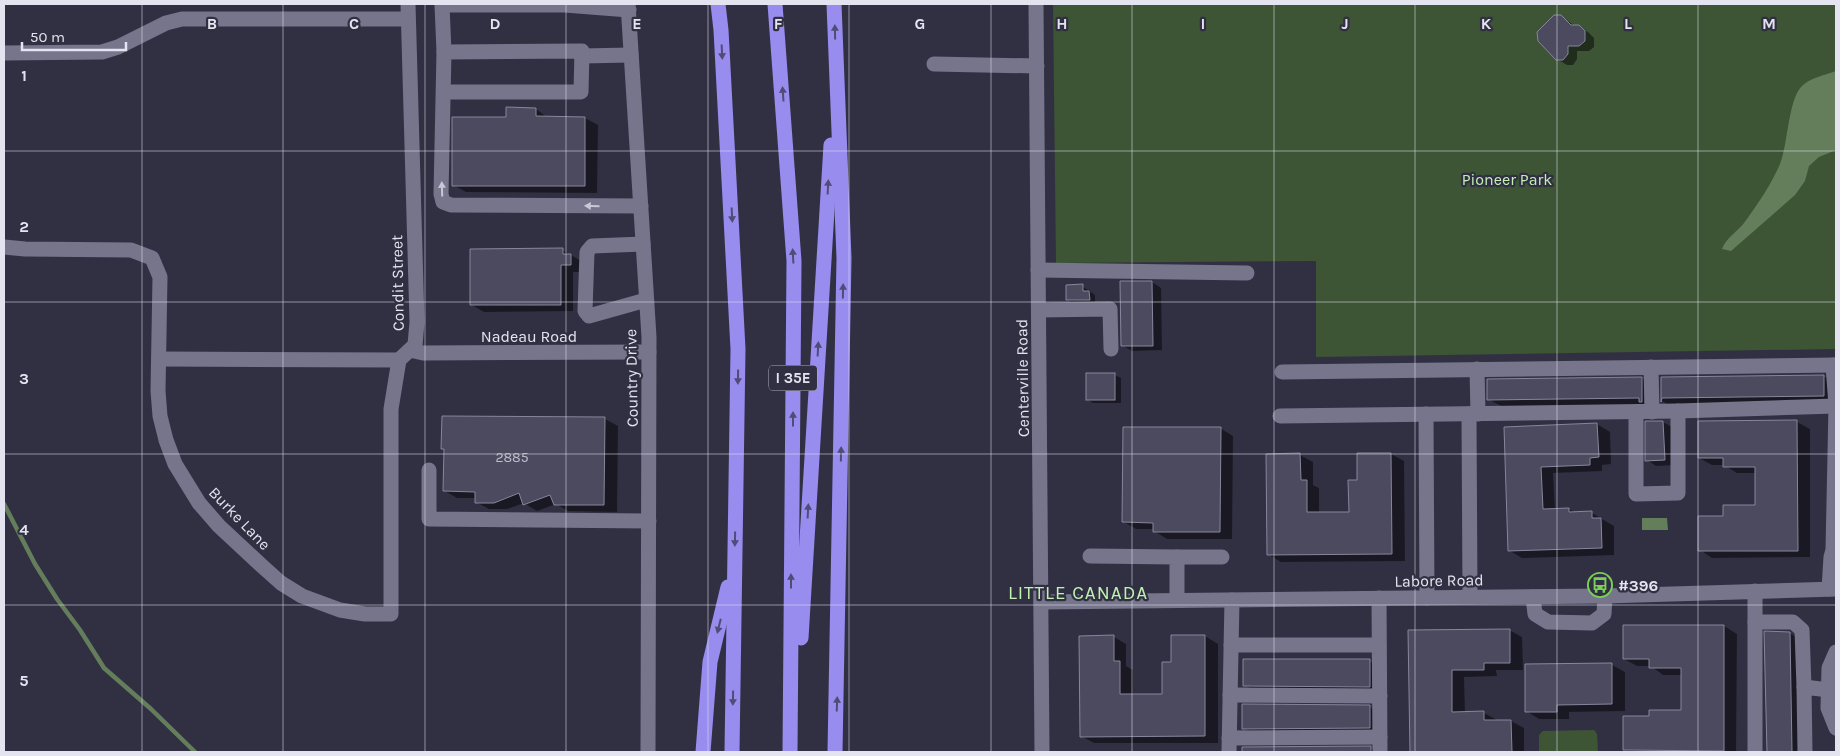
<svg xmlns="http://www.w3.org/2000/svg" width="1840" height="756" font-family="Karla,sans-serif">
  <style>
    .green { fill: #3d5435 }
    .water { fill: #647e5b }
    .shadow { fill: #0007 }
    .lines { fill: none; stroke-linecap: round; stroke-linejoin: round }
    .stream { stroke: #647e5b; stroke-width: 4.5 }
    .building { fill: #4b4a5e; stroke: #87869d }
    .minor { stroke: #76758b; stroke-width: 15 }
    .highway { stroke: #988cef; stroke-width: 15 }
    .oneway { fill: #504c77 }
    .oneway2 { fill: #c8c8d7 }
    .grid { fill: none; stroke: #e4e3f0; stroke-width: 1; stroke-opacity: 0.55 }
    .labels { text-anchor: middle; stroke-width: 4.5; stroke-linejoin: round; paint-order: stroke }
    .number-label { font-size: 14px; fill: #bebdcc }
    .shield { fill: #313043; stroke: #aeadbc; stroke-width: 1 }
    .shield-label { font-size: 15px; font-weight: bold; fill: #e4e3f0 }
    .park-label { font-size: 16px; fill: #c3efb4; stroke: #313043 }
    .street-label { font-size: 16px; fill: #e4e3f0; stroke: #313043 }
    .poi-label { font-size: 16px; font-weight: bold; fill: #e4e3f0; stroke: #313043; text-anchor: start }
    .quarter-label { font-size: 19px; letter-spacing: 1px; fill: #c1f2b1; stroke: #313043 }
    .grid-label { font-size: 16px; text-anchor: middle; font-weight: bold; fill: #e4e3f0; stroke: #313043; stroke-width: 4.5; stroke-linejoin: round; paint-order: stroke }
  </style>
  <rect width="100%" height="100%" fill="#313043"/>
  <g class="green">
    <polygon points="1053,4 1836,4 1836,349 1316,357 1316,261 1056,263"/>
    <polygon points="1594,730 1597,734 1598,752 1539,752 1539,735 1543,731"/>
  </g>
  <g class="water">
    <path d="M1836,71V150L1819,157L1809,166L1805,181L1795,195L1731,251L1722,249C1726,238 1737,232 1744,223C1757,205 1771,185 1780,164C1788,144 1788,102 1801,87C1809,78 1825,75 1836,71Z"/>
    <polygon points="1642,518 1667,518 1668,530 1642,530"/>
  </g>
  <g class="shadow">
    <polygon points="1561,16 1575,26 1578,26 1588,32 1594,38 1594,47 1589,51 1577,51 1577,59 1573,65 1567,65 1557,59"/>
    <polygon points="536,109 548,118 585,118 598,125 597,193 466,192 453,185 507,118"/>
    <polygon points="562,250 583,262 583,272 573,272 573,311 484,312 472,305"/>
    <polygon points="1152,282 1161,288 1162,350 1132,351 1122,345"/>
    <polygon points="1082,286 1095,295 1095,303 1073,303 1067,300"/>
    <polygon points="1115,375 1121,378 1121,403 1093,403 1087,399"/>
    <polygon points="1823,376 1836,383 1836,403 1674,408 1662,401 1662,378"/>
    <polygon points="1642,378 1654,385 1655,409 1501,406 1488,399"/>
    <polygon points="605,419 618,426 617,512 568,511 556,504 537,511 524,503 507,509 489,509 476,502 476,498 457,498 445,491 445,450 442,448"/>
    <polygon points="1663,422 1672,427 1674,465 1656,466 1647,460"/>
    <polygon points="1797,422 1810,429 1810,557 1712,558 1700,550 1725,517 1756,506 1756,473 1737,473 1724,465 1712,465 1699,458"/>
    <polygon points="1597,424 1610,432 1611,464 1602,465 1602,471 1553,473 1555,510 1569,509 1576,513 1592,513 1614,526 1614,555 1522,558 1510,551 1505,428"/>
    <polygon points="1220,428 1233,436 1232,539 1167,539 1154,531 1154,529 1136,529 1124,522"/>
    <polygon points="1358,454 1391,454 1404,461 1405,561 1281,562 1268,554 1300,455 1313,462 1313,485 1319,488 1319,513 1350,513 1359,481"/>
    <polygon points="1724,626 1737,634 1736,752 1629,752 1624,749 1650,717 1683,711 1683,675 1663,675 1651,666 1637,666 1624,659"/>
    <polygon points="1509,630 1522,637 1523,670 1496,670 1497,676 1464,677 1465,713 1484,713 1497,720 1511,721 1524,728 1524,752 1411,752 1409,632"/>
    <polygon points="1766,633 1789,633 1802,640 1804,752 1768,752"/>
    <polygon points="1205,636 1218,644 1218,743 1094,743 1081,736 1114,637 1126,644 1126,666 1133,670 1133,695 1163,695 1172,663"/>
    <polygon points="1370,661 1382,668 1383,693 1257,692 1244,685"/>
    <polygon points="1612,665 1625,672 1625,711 1569,712 1569,719 1539,719 1526,711"/>
    <polygon points="1370,707 1383,714 1383,734 1256,735 1243,728"/>
    <polygon points="1370,748 1378,752 1242,752 1242,749"/>
  </g>
  <g class="lines">
    <polyline class="stream" points="4,504 35,564 57,599 80,630 104,668 151,709 195,752"/>
  </g>
  <g class="building">
    <polygon points="1554,15 1561,15 1571,25 1579,25 1585,31 1585,41 1579,46 1568,46 1568,54 1563,60 1556,60 1538,41 1537,32"/>
    <polygon points="506,107 536,108 536,116 585,117 585,186 452,186 452,117 506,117"/>
    <polygon points="563,248 563,254 571,254 571,265 561,265 561,305 470,305 470,249"/>
    <polygon points="1120,281 1152,281 1153,346 1121,346"/>
    <polygon points="1083,284 1083,291 1089,291 1090,300 1066,300 1066,285"/>
    <rect x="1086" y="373" width="29" height="27"/>
    <polygon points="1824,375 1824,396 1662,398 1661,402 1661,377"/>
    <polygon points="1642,377 1642,402 1639,402 1639,398 1487,400 1487,379"/>
    <polygon points="442,416 605,417 604,505 554,505 550,495 523,505 519,493 494,503 475,503 475,492 443,491 444,449 441,449"/>
    <polygon points="1797,420 1798,551 1698,551 1698,516 1723,516 1723,505 1755,505 1755,467 1723,467 1723,458 1698,458 1698,421"/>
    <polygon points="1645,421 1663,421 1665,460 1645,461"/>
    <polygon points="1597,423 1599,457 1590,458 1590,465 1541,467 1543,509 1569,508 1569,512 1592,511 1592,518 1601,518 1602,548 1508,551 1504,427"/>
    <polygon points="1123,427 1221,427 1220,532 1153,532 1153,523 1122,522"/>
    <polygon points="1300,453 1301,480 1307,480 1307,512 1349,512 1348,480 1357,480 1357,453 1391,453 1392,554 1267,555 1266,454"/>
    <polygon points="1623,625 1724,625 1724,751 1623,750 1623,716 1649,716 1649,710 1681,710 1681,668 1649,668 1649,659 1623,659"/>
    <polygon points="1510,629 1510,663 1484,663 1484,670 1452,670 1452,712 1484,711 1484,720 1511,720 1512,752 1410,752 1408,630"/>
    <polygon points="1764,631 1790,632 1792,752 1767,752"/>
    <polygon points="1114,635 1114,661 1120,661 1120,694 1162,694 1162,662 1171,662 1171,635 1205,635 1205,736 1080,737 1079,636"/>
    <polygon points="1243,659 1370,659 1370,687 1243,686"/>
    <polygon points="1612,663 1612,704 1557,705 1557,712 1525,712 1525,664"/>
    <polygon points="1242,704 1370,705 1370,728 1242,729"/>
    <polygon points="1371,746 1371,752 1242,752 1242,747"/>
  </g>
  <g class="lines">
    <g class="minor">
      <polyline points="628,4 649,337 648,752"/>
      <polyline points="1036,4 1042,752"/>
      <polyline points="444,52 442,5 565,5 629,10"/>
      <polyline points="4,53 102,52 118,47 166,23 182,19 408,19"/>
      <polyline points="581,56 631,55"/>
      <polyline points="934,64 1037,66"/>
      <polyline points="443,92 581,92 582,51 444,52 441,194 443,202 451,205 641,206"/>
      <polyline points="643,244 592,246 587,252 585,311 589,316 646,300"/>
      <polyline points="4,247 25,249 131,250 152,258 160,277 158,391 160,416 166,440 175,464 199,503 219,526 262,566 281,583 302,596 340,610 365,614 391,614 391,409 399,360 415,345 417,322 408,4"/>
      <polyline points="1038,270 1247,273"/>
      <polyline points="1039,310 1110,309 1111,349"/>
      <polyline points="410,350 423,353 649,352"/>
      <polyline points="160,359 399,360"/>
      <polyline points="1651,367 1652,412"/>
      <polyline points="1477,369 1478,414"/>
      <polyline points="1282,372 1836,365"/>
      <polyline points="1636,412 1636,494 1678,493 1678,411"/>
      <polyline points="1426,414 1427,598"/>
      <polyline points="1469,414 1470,597"/>
      <polyline points="1280,416 1678,411 1836,406"/>
      <polyline points="429,470 429,519 649,521"/>
      <polyline points="1090,556 1177,557 1177,600"/>
      <polyline points="1177,557 1222,557"/>
      <polyline points="1829,589 1831,557 1833,550 1836,406 1833,365"/>
      <polyline points="1755,591 1755,752"/>
      <polyline points="1533,597 1535,614 1548,622 1592,623 1604,614 1605,596"/>
      <polyline points="1379,598 1380,752"/>
      <polyline points="1041,602 1605,596 1836,589"/>
      <polyline points="1755,622 1793,622 1802,630 1804,687"/>
      <polyline points="1231,645 1379,645"/>
      <polyline points="1836,652 1829,668 1828,708 1836,728"/>
      <polyline points="1230,695 1380,696"/>
      <polyline points="1229,738 1380,737"/>
      <polyline points="1229,752 1232,600"/>
      <polyline points="1805,752 1804,687 1829,690"/>
    </g>
    <g class="highway">
      <polyline points="718,4 721,30 738,349 732,752"/>
      <polyline points="775,4 794,261 790,752"/>
      <polyline points="834,4 844,258 835,752"/>
      <polyline points="801,638 831,145"/>
      <polyline points="703,752 710,662 728,587"/>
    </g>
  </g>
  <defs><path id="oneway-solid" d="M-6-.8H1V-3.2L6.5 0L1 3.2V.8H-6Z" transform="scale(1.25)"/></defs>
  <g class="oneway">
    <use href="#oneway-solid" transform="translate(835 32) rotate(-91)"/>
    <use href="#oneway-solid" transform="translate(722 52) rotate(87)"/>
    <use href="#oneway-solid" transform="translate(783 94) rotate(-94)"/>
    <use href="#oneway-solid" transform="translate(828 187) rotate(-87)"/>
    <use href="#oneway-solid" transform="translate(732 215) rotate(87)"/>
    <use href="#oneway-solid" transform="translate(793 256) rotate(-93)"/>
    <use href="#oneway-solid" transform="translate(843 291) rotate(-89)"/>
    <use href="#oneway-solid" transform="translate(818 349) rotate(-87)"/>
    <use href="#oneway-solid" transform="translate(738 377) rotate(91)"/>
    <use href="#oneway-solid" transform="translate(793 419) rotate(-90)"/>
    <use href="#oneway-solid" transform="translate(841 454) rotate(-89)"/>
    <use href="#oneway-solid" transform="translate(808 511) rotate(-87)"/>
    <use href="#oneway-solid" transform="translate(735 539) rotate(91)"/>
    <use href="#oneway-solid" transform="translate(791 581) rotate(-90)"/>
    <use href="#oneway-solid" transform="translate(719 626) rotate(104)"/>
    <use href="#oneway-solid" transform="translate(733 698) rotate(91)"/>
    <use href="#oneway-solid" transform="translate(837 704) rotate(-88)"/>
  </g>
  <g class="oneway2">
    <use href="#oneway-solid" transform="translate(442 189) rotate(-92)"/>
    <use href="#oneway-solid" transform="translate(592 206) rotate(-179)"/>
  </g>
  <path class="grid" d="M142,4V752M283,4V752M425,4V752M566,4V752M708,4V752M849,4V752M991,4V752M1132,4V752M1274,4V752M1415,4V752M1557,4V752M1698,4V752M4,151H1836M4,302H1836M4,454H1836M4,605H1836"/>
  <defs>
    <symbol id="bus-ring" viewBox="-11 -11 22 22"><circle r="9.5" fill="#313043" stroke="#7ad157" stroke-width="1.5"/><path d="M-5-6H5V4H4V6H2V4H-2V6H-4V4H-5ZM-3.5-4V0h7V-4ZM-3.5 1.2v1.5H-2V1.2ZM2 1.2v1.5H3.5V1.2Z" fill="#7ad157"/></symbol>
  </defs>
  <g fill-rule="evenodd">
    <use href="#bus-ring" x="1586" y="571" width="28" height="28"/>
  </g>
  <g class="labels">
    <g class="number-label">
      <text x="512" y="462">2885</text>
    </g>
    <rect class="shield" x="769" y="365.5" width="48" height="25" rx="4"/>
    <g class="shield-label">
      <text x="793" y="383">I 35E</text>
    </g>
    <g class="park-label">
      <text x="1507" y="185">Pioneer Park</text>
    </g>
    <g class="street-label">
      <text transform="translate(397 283) rotate(-91)" y="6">Condit Street</text>
      <text x="529" y="342">Nadeau Road</text>
      <text transform="translate(631 378) rotate(-91)" y="6">Country Drive</text>
      <text transform="translate(1022 378) rotate(-91)" y="6">Centerville Road</text>
      <text transform="translate(240 518) rotate(46)" y="6">Burke Lane</text>
      <text transform="translate(1439 580) rotate(-1)" y="6">Labore Road</text>
    </g>
    <g class="poi-label">
      <text x="1618" y="591">#396</text>
    </g>
    <g class="quarter-label">
      <text x="1078" y="599">LITTLE CANADA</text>
    </g>
  </g>
  <g class="grid-label">
    <text x="212" y="29">B</text>
    <text x="354" y="29">C</text>
    <text x="495" y="29">D</text>
    <text x="637" y="29">E</text>
    <text x="778" y="29">F</text>
    <text x="920" y="29">G</text>
    <text x="1062" y="29">H</text>
    <text x="1203" y="29">I</text>
    <text x="1345" y="29">J</text>
    <text x="1486" y="29">K</text>
    <text x="1628" y="29">L</text>
    <text x="1769" y="29">M</text>
    <text x="24" y="81">1</text>
    <text x="24" y="232">2</text>
    <text x="24" y="384">3</text>
    <text x="24" y="535">4</text>
    <text x="24" y="686">5</text>
  </g>
  <rect width="1840" height="756" fill="none" stroke="#e4e3f0" stroke-width="10"/>
  <path d="M22 42v8h104v-8" fill="none" stroke="#e4e3f0" stroke-width="2.5"/>
  <text x="30" y="42" font-size="15" fill="#e4e3f0" stroke="#313043" stroke-width="4" paint-order="stroke">50 m</text>
</svg>
